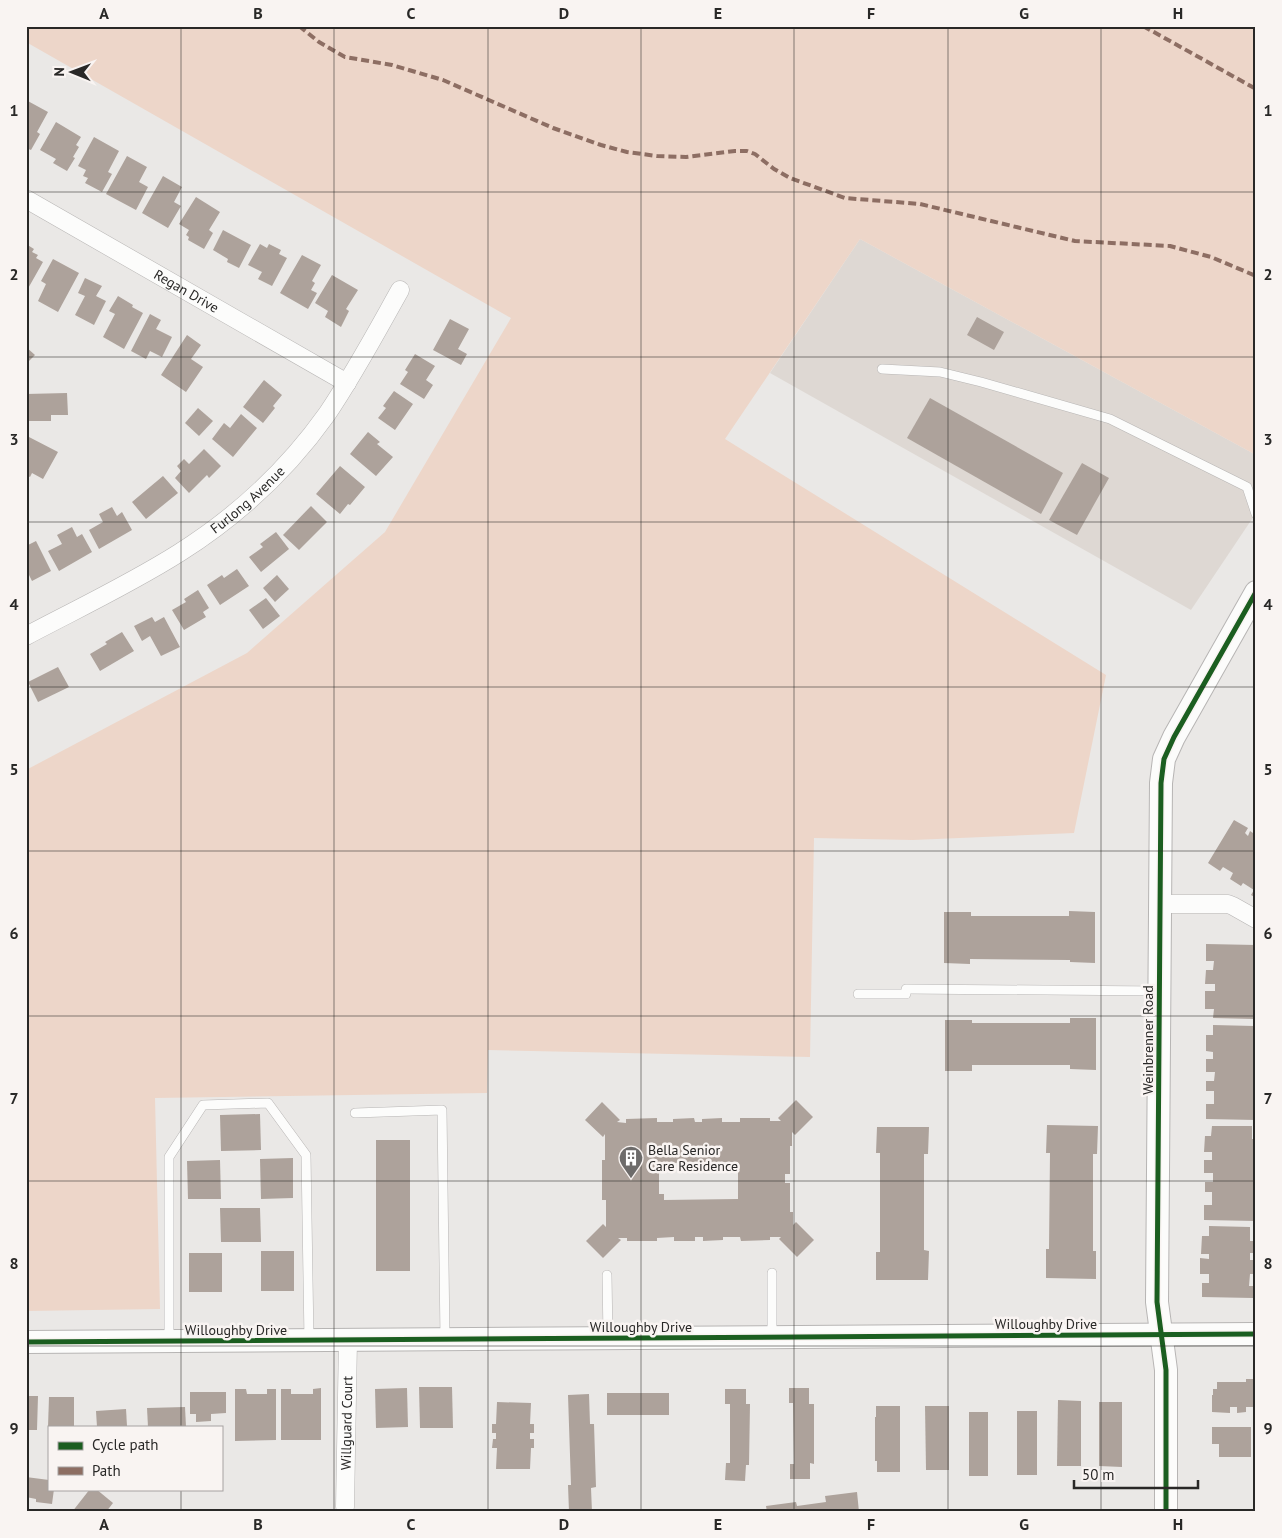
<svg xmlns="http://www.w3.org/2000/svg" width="1282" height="1538" font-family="'PT Sans',sans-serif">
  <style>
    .built { fill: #ded8d3 }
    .green { fill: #edd6c9 }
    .building { fill: #ada29b; fill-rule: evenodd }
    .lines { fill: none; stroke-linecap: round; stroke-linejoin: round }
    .service-casing { stroke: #b7b5b4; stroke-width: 10 }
    .minor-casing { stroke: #b7b5b4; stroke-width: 19 }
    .tertiary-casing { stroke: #b7b5b4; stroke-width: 24 }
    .service { stroke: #fcfcfb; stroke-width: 9 }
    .minor { stroke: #fcfcfb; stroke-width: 18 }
    .tertiary { stroke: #fcfcfb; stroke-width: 22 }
    .quiet { stroke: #8d6e63; stroke-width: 4; stroke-dasharray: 8 4; stroke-linecap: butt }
    .cycleway-casing { stroke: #f9f4f2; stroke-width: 8 }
    .cycleway { stroke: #1b5e20; stroke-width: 5 }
    .grid { fill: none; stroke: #292827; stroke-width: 1; stroke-opacity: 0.55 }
    .labels { text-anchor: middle; stroke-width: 5; stroke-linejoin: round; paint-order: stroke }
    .street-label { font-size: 14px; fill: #292827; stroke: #f9f4f2 }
    .poi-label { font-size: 14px; fill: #292827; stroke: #f9f4f2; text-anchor: start }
    .neatline { fill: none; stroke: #292827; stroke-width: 2 }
    .grid-label { font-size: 16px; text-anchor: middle; font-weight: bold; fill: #292827 }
  </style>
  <rect width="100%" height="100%" fill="#eae8e6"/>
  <polygon class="built" points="860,239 1256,455 1256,513 1191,610 770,373"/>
  <polygon class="green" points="26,26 1256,26 1256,455 860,239 725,439 1106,675 1074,833 913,840 814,838 810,1057 488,1050 487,1093 155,1098 160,1309 26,1311 26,770 247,653 385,532 511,318 26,42"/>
  <g class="building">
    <polygon points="26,100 48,112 37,132 40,134 31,150 26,148"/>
    <polygon points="56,122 81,137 76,145 79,147 73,157 75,158 67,171 53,163 56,159 40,150"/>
    <polygon points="94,137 119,151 108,172 112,174 102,192 85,183 88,178 83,176 86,170 78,166"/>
    <polygon points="127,156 147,167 139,182 148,187 136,210 106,194"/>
    <polygon points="163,176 182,187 174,202 181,206 168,228 142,213"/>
    <polygon points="196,197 220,212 209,230 213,233 204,249 188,240 189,237 186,235 189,230 179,224"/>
    <polygon points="223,230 251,245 239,268 227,262 228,259 213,250"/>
    <polygon points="26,244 34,249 32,252 38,255 36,258 43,262 26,292"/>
    <polygon points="260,244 267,248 269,244 281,250 279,254 287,258 272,286 258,279 262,272 248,265"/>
    <polygon points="302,255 321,265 312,281 315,283 311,290 317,293 308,309 280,293"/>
    <polygon points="53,259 79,273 58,312 38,301 46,284 41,281"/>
    <polygon points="332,275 358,290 346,309 349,311 341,327 325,317 328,311 315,303"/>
    <polygon points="85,278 102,286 96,296 106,301 94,325 75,315 85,296 78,293"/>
    <polygon points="118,296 133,305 132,307 143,313 124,349 103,337 115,314 109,311"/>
    <polygon points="150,314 161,320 156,329 172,337 162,357 150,351 146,359 131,351"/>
    <polygon points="977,317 1004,332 994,350 967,335"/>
    <polygon points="450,319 469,329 458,349 467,354 461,365 433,350"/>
    <polygon points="187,335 201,345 191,359 203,367 186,392 161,375"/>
    <polygon points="26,347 35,355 26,364"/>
    <polygon points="415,354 435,366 426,380 433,385 424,399 400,384 408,372 405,370"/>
    <polygon points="264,380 282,395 273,406 275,408 263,423 243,407"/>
    <polygon points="394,391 413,404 395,430 378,418 386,408 383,406"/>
    <polygon points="67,393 68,415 51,415 51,421 26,421 26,394"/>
    <polygon points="930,398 1063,473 1041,514 907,438"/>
    <polygon points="198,408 213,421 199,436 185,423"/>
    <polygon points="241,414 257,428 233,457 212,439 224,423 230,428"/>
    <polygon points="368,432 380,442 377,444 393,457 376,476 350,454"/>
    <polygon points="29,437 58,452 43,479 32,473 30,477 26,475 26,442"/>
    <polygon points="204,449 221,466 209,478 207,475 189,493 175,478 181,471 177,466 184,459 189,464"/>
    <polygon points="1082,463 1109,478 1077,535 1049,520"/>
    <polygon points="340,466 365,487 350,505 348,504 340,514 316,494"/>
    <polygon points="163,476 178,493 146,519 132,502"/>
    <polygon points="311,506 327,522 299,550 283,535"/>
    <polygon points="112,507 117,516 122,512 132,530 99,549 89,530 103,522 99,514"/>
    <polygon points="72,527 77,537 82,534 92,552 59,571 48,551 62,544 57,535"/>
    <polygon points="276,532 289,549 261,572 249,557 263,547 260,544"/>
    <polygon points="36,541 51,571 32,581 29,575 26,577 26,546"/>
    <polygon points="237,569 249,586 220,605 207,585 222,575 224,578"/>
    <polygon points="277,575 289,589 275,602 263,588"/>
    <polygon points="198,590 209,608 203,612 206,617 184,630 172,610 186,602 184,599"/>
    <polygon points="266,598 280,616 263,629 249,610"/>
    <polygon points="152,617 155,622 164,617 180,647 161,656 150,636 142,641 134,626"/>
    <polygon points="122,632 134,651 100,671 90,654 107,644 105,642"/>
    <polygon points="58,667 69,687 38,702 28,682"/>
    <polygon points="1234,820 1248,828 1245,833 1248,836 1250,831 1256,835 1256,898 1251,895 1254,890 1243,883 1241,886 1230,879 1233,873 1223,867 1220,871 1208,863"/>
    <polygon points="1069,911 1095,912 1095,963 1070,962 1070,960 970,959 970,964 944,963 944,912 971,912 971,916 1069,916"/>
    <polygon points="1206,944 1256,945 1254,969 1256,969 1256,1006 1254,1006 1254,1019 1213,1018 1214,1009 1205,1009 1205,991 1215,991 1215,984 1205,984 1206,970 1213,970 1214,961 1206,961"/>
    <polygon points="1070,1018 1096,1018 1096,1070 1070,1069 1070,1065 972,1065 972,1071 945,1071 945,1020 972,1020 972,1023 1070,1023"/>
    <polygon points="1213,1025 1254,1026 1253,1038 1256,1038 1254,1059 1256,1059 1256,1120 1206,1119 1206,1104 1214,1104 1214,1091 1206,1091 1206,1081 1214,1081 1215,1072 1206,1072 1206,1059 1213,1059 1213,1052 1206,1051 1206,1035 1213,1035"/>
    <path d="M796,1100L813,1117L795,1135L792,1132V1146H790V1174H785V1183H790V1212H793V1225L796,1222L814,1240L797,1257L779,1239L781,1237H770V1240L741,1241L740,1237H723V1240L703,1241V1237H695V1241H674V1237L657,1238V1241H627V1238H618L621,1240L603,1258L586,1241L603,1224L606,1227V1200H602V1160H605V1134L603,1137L585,1120L602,1102L620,1120L617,1122L626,1123V1119L657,1118V1122H673V1119L694,1118L695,1122H702V1119L722,1118V1122H740V1118H770V1121H781L778,1118ZM738,1162V1199L664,1200V1194H659V1168H664V1163Z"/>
    <polygon points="260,1114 261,1150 221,1151 220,1115"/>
    <polygon points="1047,1125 1098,1126 1097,1154 1093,1154 1093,1251 1096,1251 1096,1279 1046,1278 1046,1249 1049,1249 1050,1153 1046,1153"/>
    <polygon points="1212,1126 1252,1126 1252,1139 1256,1139 1256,1152 1253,1152 1253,1160 1256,1160 1256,1174 1254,1174 1253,1180 1256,1180 1256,1196 1253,1196 1253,1204 1256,1204 1256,1221 1204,1220 1204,1205 1212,1205 1212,1192 1205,1192 1205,1182 1213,1182 1213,1173 1204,1173 1204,1160 1212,1160 1212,1152 1204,1152 1205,1136 1211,1136"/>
    <polygon points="877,1127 929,1127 928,1154 924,1154 924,1250 929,1251 928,1280 876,1280 876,1252 880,1252 880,1153 876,1153"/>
    <rect x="376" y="1140" width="34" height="131"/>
    <polygon points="293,1158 293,1198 261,1199 260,1159"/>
    <polygon points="220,1160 221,1199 188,1199 187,1161"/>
    <polygon points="220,1208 260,1208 261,1242 221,1242"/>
    <polygon points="1209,1226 1250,1227 1250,1241 1254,1241 1254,1253 1250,1253 1250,1260 1254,1260 1254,1274 1250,1274 1249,1286 1253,1286 1253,1298 1202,1297 1202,1283 1209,1283 1209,1274 1200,1274 1200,1258 1209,1259 1209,1254 1201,1254 1202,1236 1209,1236"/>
    <rect x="261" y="1251" width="33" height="40"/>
    <rect x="189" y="1253" width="33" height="39"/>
    <polygon points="1246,1379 1254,1379 1254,1407 1246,1407 1246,1412 1237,1413 1237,1407 1230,1407 1230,1413 1212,1412 1212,1395 1213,1395 1213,1389 1217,1389 1217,1382 1246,1382"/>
    <polygon points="419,1387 452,1387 453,1428 420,1428"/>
    <polygon points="321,1388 321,1440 281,1440 281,1389 291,1389 291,1394 313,1394 313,1389"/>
    <polygon points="407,1388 408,1427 376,1428 375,1389"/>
    <polygon points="789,1388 809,1388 809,1404 814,1404 814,1464 810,1463 810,1479 790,1479 790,1464 794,1464 793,1403 789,1403"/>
    <polygon points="235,1389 246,1389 247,1394 267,1394 267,1389 276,1389 276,1440 235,1441"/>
    <polygon points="725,1389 746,1389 746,1404 750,1404 749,1465 746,1465 745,1481 725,1480 726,1463 730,1463 730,1404 725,1404"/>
    <polygon points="190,1392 226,1392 226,1413 211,1414 211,1421 196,1422 196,1414 190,1414"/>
    <polygon points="26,1393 28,1393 28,1396 38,1396 37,1430 26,1430"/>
    <rect x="607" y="1393" width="62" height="22"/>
    <polygon points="589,1394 590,1424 594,1424 596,1487 591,1488 592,1512 569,1512 568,1485 571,1485 568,1395"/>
    <polygon points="49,1397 74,1397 74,1427 48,1427"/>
    <polygon points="1058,1400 1081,1401 1081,1466 1057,1466"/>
    <polygon points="497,1402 531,1403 530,1424 534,1424 534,1433 530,1433 530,1439 534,1439 534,1448 531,1448 530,1469 496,1469 497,1448 492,1448 493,1439 496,1439 496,1433 492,1433 492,1424 496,1424"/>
    <polygon points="1099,1402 1122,1402 1122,1467 1099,1466"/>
    <polygon points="876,1406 900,1406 900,1472 877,1472 877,1461 875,1461 875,1417 876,1417"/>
    <polygon points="925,1406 949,1406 949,1470 926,1470"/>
    <polygon points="185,1407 186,1427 148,1427 147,1408"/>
    <polygon points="126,1409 127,1426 97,1427 96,1411"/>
    <rect x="1017" y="1411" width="20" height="64"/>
    <rect x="969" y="1412" width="19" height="64"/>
    <polygon points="1212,1427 1251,1427 1251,1457 1219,1457 1219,1444 1212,1444"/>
    <polygon points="26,1477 49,1480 49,1489 54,1489 52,1504 36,1502 36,1499 26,1497"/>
    <polygon points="90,1489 96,1489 113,1503 106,1512 72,1512"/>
    <polygon points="857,1492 859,1512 767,1512 766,1506 796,1502 797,1506 826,1502 825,1496"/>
    <rect x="1221" y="1509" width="27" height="3"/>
  </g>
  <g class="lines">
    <defs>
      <g id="service">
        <polyline points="882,369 940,372 981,382 1110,419 1247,487 1256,514"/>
        <polyline points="906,989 1159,991"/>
        <polyline points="858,994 906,994"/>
        <polyline points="355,1113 442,1110 445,1339"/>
        <polyline points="772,1273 772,1337"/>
        <polyline points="607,1275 608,1338"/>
        <polyline points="169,1341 169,1157 203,1105 268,1103 306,1155 309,1340"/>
      </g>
      <g id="minor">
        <path id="s1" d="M26,199L347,383"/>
        <path id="s2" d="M26,636C77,609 130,584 179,553C236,517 288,469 327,414C354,374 377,331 400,290"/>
        <polyline points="1160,904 1228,904 1233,906 1256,919"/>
        <path id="s3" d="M345,1507L348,1340"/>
      </g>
      <g id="tertiary">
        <polyline points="26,1342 1256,1334"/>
        <polyline points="1166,1512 1166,1370 1157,1302 1161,783 1164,759 1174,737 1256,592"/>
      </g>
    </defs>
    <use href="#service" class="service-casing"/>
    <use href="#minor" class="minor-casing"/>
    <use href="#tertiary" class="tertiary-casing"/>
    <use href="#service" class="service"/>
    <use href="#minor" class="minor"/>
    <use href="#tertiary" class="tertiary"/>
    <g class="quiet">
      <polyline points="299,26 319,42 345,57 392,65 443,80 553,128 601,145 627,152 657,156 686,157 735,151 747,151 755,154 774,169 790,178 845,198 920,204 1075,241 1170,246 1211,257 1256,276"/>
      <polyline points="1143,26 1256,89"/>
    </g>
    <defs>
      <g id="cycleway">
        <polyline points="26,1342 1256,1334"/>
        <polyline points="1166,1512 1166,1370 1157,1302 1161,783 1164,759 1174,737 1256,592"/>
      </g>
    </defs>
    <use href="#cycleway" class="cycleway-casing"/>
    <use href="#cycleway" class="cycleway"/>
  </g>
  <path class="grid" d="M181,26V1427M334,26V1512M488,26V1512M641,26V1512M794,26V1512M948,26V1512M1101,26V1512M26,192H1256M26,357H1256M26,522H1256M26,687H1256M26,851H1256M26,1016H1256M26,1181H1256M26,1346H1256M181,1489V1512"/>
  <defs>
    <symbol id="building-pin" viewBox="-11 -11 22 30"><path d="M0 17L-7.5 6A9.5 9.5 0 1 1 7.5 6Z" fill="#6d6b6a" stroke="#f9f4f2"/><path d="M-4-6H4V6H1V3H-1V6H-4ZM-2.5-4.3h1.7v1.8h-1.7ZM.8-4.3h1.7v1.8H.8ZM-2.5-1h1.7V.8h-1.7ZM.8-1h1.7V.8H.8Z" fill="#fff"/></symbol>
  </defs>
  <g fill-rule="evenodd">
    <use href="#building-pin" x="617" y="1144" width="28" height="38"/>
  </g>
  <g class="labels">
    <g class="street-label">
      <text dy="5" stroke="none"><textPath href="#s1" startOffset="185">Regan Drive</textPath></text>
      <text dy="5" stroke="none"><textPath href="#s2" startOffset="261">Furlong Avenue</textPath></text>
      <text transform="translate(1148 1040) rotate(-90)" y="5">Weinbrenner Road</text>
      <text x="1046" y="1329">Willoughby Drive</text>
      <text x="641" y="1332">Willoughby Drive</text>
      <text x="236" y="1335">Willoughby Drive</text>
      <text dy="5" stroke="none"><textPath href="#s3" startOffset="84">Willguard Court</textPath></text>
    </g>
    <g class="poi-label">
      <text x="648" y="1155">Bella Senior<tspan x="648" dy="16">Care Residence</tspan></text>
    </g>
  </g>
  <rect width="1282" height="1538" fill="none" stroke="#f9f4f2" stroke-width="55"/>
  <rect x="48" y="1426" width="175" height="65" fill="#f9f4f2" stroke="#a6a2a1"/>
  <rect x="58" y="1442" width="25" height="8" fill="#1b5e20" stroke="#a6a2a1"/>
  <text x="92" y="1450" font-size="15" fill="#292827">Cycle path</text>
  <rect x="58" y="1467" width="25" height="8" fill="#8d6e63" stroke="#a6a2a1"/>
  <text x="92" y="1476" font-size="15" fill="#292827">Path</text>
  <g transform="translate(72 72) rotate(271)" stroke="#f9f4f2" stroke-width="4" paint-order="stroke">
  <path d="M0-4L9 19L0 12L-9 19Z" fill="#292827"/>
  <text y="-8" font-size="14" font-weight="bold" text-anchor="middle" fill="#292827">N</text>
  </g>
  <path d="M1074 1480v8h124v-8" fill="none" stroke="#292827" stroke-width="2.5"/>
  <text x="1082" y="1480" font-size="15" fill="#292827" stroke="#f9f4f2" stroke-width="4" paint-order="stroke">50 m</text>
  <rect x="28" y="28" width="1226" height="1482" class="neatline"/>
  <g class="grid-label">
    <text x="104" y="19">A</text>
    <text x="258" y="19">B</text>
    <text x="411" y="19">C</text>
    <text x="564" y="19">D</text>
    <text x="718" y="19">E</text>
    <text x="871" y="19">F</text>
    <text x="1024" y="19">G</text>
    <text x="1178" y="19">H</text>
    <text x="14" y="116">1</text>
    <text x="1268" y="116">1</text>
    <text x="14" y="280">2</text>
    <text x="1268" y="280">2</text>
    <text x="14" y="445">3</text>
    <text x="1268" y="445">3</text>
    <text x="14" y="610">4</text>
    <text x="1268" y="610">4</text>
    <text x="14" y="775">5</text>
    <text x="1268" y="775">5</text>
    <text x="14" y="939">6</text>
    <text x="1268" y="939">6</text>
    <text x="14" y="1104">7</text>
    <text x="1268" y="1104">7</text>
    <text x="14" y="1269">8</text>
    <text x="1268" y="1269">8</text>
    <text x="14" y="1434">9</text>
    <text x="1268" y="1434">9</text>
    <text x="104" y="1530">A</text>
    <text x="258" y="1530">B</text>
    <text x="411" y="1530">C</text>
    <text x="564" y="1530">D</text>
    <text x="718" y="1530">E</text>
    <text x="871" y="1530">F</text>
    <text x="1024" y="1530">G</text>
    <text x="1178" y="1530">H</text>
  </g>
</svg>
